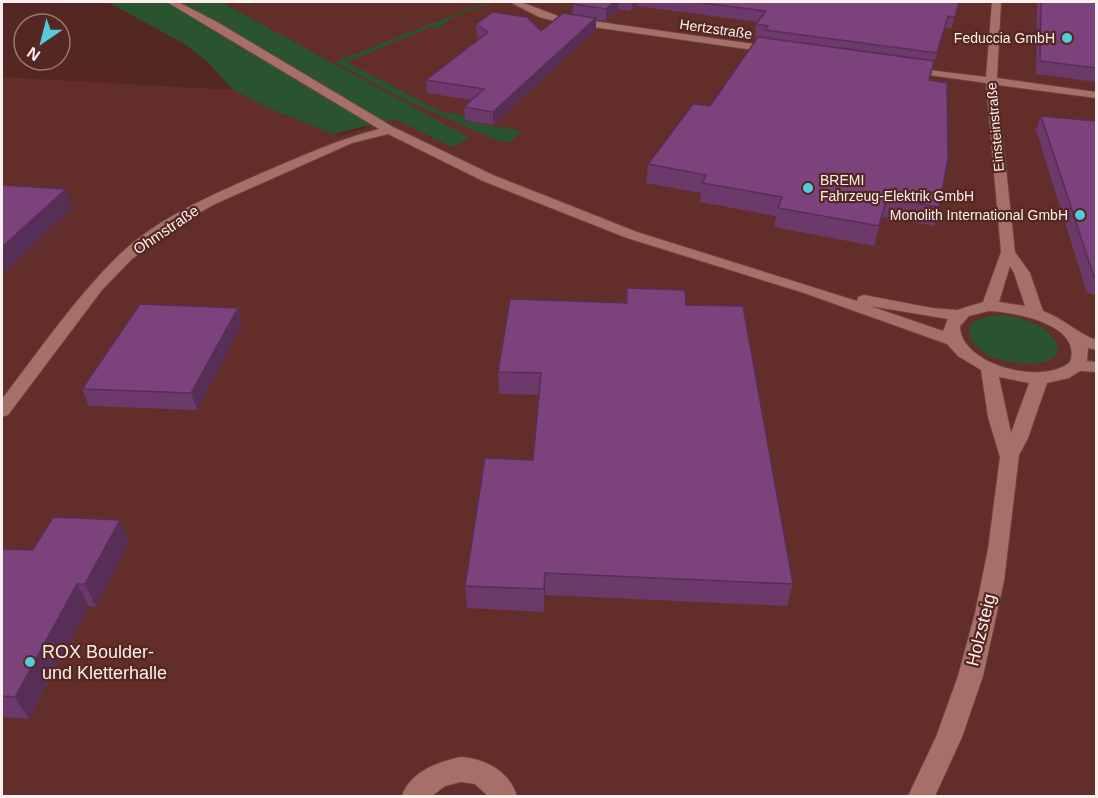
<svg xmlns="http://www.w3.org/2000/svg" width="1098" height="798" font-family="Helvetica,sans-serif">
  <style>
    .built { fill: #632e29 }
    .green { fill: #2a5330 }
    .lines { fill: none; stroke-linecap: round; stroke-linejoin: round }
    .minor-casing { stroke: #684340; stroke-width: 2 }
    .minor { fill: #a67069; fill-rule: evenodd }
    .wall { fill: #6b396a }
    .shaded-wall { fill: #572e56 }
    .building { fill: #7c427b; stroke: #572e56; stroke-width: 1.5 }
    .poi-dot { fill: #53cbdb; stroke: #552722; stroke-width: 2 }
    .labels { text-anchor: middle; stroke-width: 4.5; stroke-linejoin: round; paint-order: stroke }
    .far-street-label { font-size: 14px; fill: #fcefed; stroke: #552722 }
    .far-poi-label { font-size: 14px; fill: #fcefed; stroke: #552722; text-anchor: end }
    .street-label { font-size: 15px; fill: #fcefed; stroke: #552722 }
    .near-street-label { font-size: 18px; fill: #fcefed; stroke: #552722 }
    .near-poi-label { font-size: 18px; fill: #fcefed; stroke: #552722; text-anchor: start }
  </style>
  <rect width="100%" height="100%" fill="#552722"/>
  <polygon class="built" points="221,2 1096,2 1096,796 2,796 2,77 233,90 268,108 340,136 395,118 452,147 469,138"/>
  <g class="green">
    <polygon points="108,2 221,2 470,138 452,147 395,119 333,134 268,108 233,90 209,63 186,45"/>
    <polygon points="484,3 488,4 455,16 437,28 431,27 347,62 440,111 467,116 464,121 522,131 512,141 501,142 405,100 335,62"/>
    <path d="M1003,315C1024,318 1048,325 1058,345L1056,356C1032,376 955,355 972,323L985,317Z"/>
  </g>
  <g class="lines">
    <defs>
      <g id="minor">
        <path d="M167,2H178L217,22L393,127L493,175L637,232L857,301L858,297L864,295L932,308L957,310L983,302L1001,252L986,83L908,72L904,71V67L986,77L992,2H1001L997,78L1096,92V98L997,85L1015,252L1030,273L1043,311C1063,318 1077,333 1096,340V350L1088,348L1087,361L1096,362V372L1080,371L1069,378L1047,383L1028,438L1019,455L1004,581L983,676L962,737L935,796H908L936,737L958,676L975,613L988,549L1000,457L988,417L981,370L958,356L947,344L804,293L627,238L483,181L388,134L352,143L215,204L167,231L131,260L102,290L8,415L2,417V399C39,351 75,298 119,255C160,216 213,195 264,172C302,156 339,139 379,129ZM1010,266L1014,273L1025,306L999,302ZM870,306L948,319L943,331ZM989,311C1014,312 1083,324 1070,362C1043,386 960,365 960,326L969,316ZM999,377L1029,383L1011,433Z"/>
        <polygon points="510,2 521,2 558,16 774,47 779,50 774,53 558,22 539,17"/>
        <path d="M461,757C486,759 509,771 517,796H488L475,784L461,782L445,786L432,796H402C410,772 437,762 461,757Z"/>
      </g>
    </defs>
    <use href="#minor" class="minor-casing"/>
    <use href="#minor" class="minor"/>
  </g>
  <g class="wall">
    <polygon points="576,2 959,2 951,29 945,28 929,80 939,207 934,226 882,217 874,246 774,227 776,216 700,202 701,193 646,183 648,164 710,106 758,37 755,37 756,24 758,22 637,6 631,11 618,9 606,21 596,20 596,30 493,125 465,120 464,107 471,100 427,93 426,80 480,38 477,36 476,24 541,31 573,14 573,4"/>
    <polygon points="1037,2 1096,2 1096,82 1036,74"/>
    <polygon points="1041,116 1096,121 1096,295 1087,293 1036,130"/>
    <polygon points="627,288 686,305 793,584 787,606 545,595 544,612 467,608 465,586 533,460 539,395 499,394 498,372 626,303"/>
    <polygon points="238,308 242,324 197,410 89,406 82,389"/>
    <polygon points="120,520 129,542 96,607 89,606 29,719 2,717 2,549 33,550"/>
  </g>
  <g class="shaded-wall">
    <polygon points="614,2 619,2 618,9 606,21 606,9"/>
    <polygon points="632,2 637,2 637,6 631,11"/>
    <polygon points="596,18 596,30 493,125 493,112"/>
    <polygon points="66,189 72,208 2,276 2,247"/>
    <polygon points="238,308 242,324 197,410 191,393"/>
    <polygon points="120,520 129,542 96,607 85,584"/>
    <polygon points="545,573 545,595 544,612 544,589"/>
    <polygon points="77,584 89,606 29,719 15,697"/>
  </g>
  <g class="building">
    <polygon points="576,2 614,2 606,9 573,4"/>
    <polygon points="695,2 959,2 955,17 948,16 937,53 765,30 768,26 756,24 766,11"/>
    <polygon points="1041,2 1096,2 1096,68 1040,61"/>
    <polygon points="493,12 527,17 541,31 563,13 596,18 493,112 464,107 484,89 426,80 488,32 476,24"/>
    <polygon points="758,37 934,61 929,80 947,83 948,159 939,207 887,197 879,226 778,208 782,197 702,183 706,175 648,164 693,104 710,106"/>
    <polygon points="1041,116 1096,121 1096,277 1094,277"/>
    <polygon points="2,185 66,189 2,247"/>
    <polygon points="627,288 685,290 686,305 743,306 793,584 545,573 544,589 465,586 485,458 533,460 541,373 498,372 510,299 627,303"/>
    <polygon points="140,304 238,308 191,393 82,389"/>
    <polygon points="53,517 120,520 85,584 77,584 15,697 2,696 2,549 33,550"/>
  </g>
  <g class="poi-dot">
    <circle cx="1067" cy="38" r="6"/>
    <circle cx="808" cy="188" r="6"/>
    <circle cx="1080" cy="215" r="6"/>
    <circle cx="30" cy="662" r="6"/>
  </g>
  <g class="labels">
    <g class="far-street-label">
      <text transform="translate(716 29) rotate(8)" y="5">Hertzstraße</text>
      <text transform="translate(995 127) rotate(-95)" y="5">Einsteinstraße</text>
    </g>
    <g class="far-poi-label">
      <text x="1055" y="43">Feduccia GmbH</text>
      <text x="820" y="185" text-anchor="start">BREMI<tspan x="820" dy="16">Fahrzeug-Elektrik GmbH</tspan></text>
      <text x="1068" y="220">Monolith International GmbH</text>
    </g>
    <g class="street-label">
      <text transform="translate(166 230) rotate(-34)" y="5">Ohmstraße</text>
    </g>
    <g class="near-street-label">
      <text transform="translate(981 630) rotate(-76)" y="6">Holzsteig</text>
    </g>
    <g class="near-poi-label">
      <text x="42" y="658">ROX Boulder-<tspan x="42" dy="21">und Kletterhalle</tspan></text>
    </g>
  </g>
  <rect width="1098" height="798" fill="none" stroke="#fcefed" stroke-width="6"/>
  <g transform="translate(42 42) rotate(215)"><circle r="28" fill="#552722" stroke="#987773" stroke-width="1.5"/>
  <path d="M0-4.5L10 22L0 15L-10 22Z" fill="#53cbdb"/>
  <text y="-9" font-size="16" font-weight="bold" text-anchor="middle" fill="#fcefed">N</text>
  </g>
</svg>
